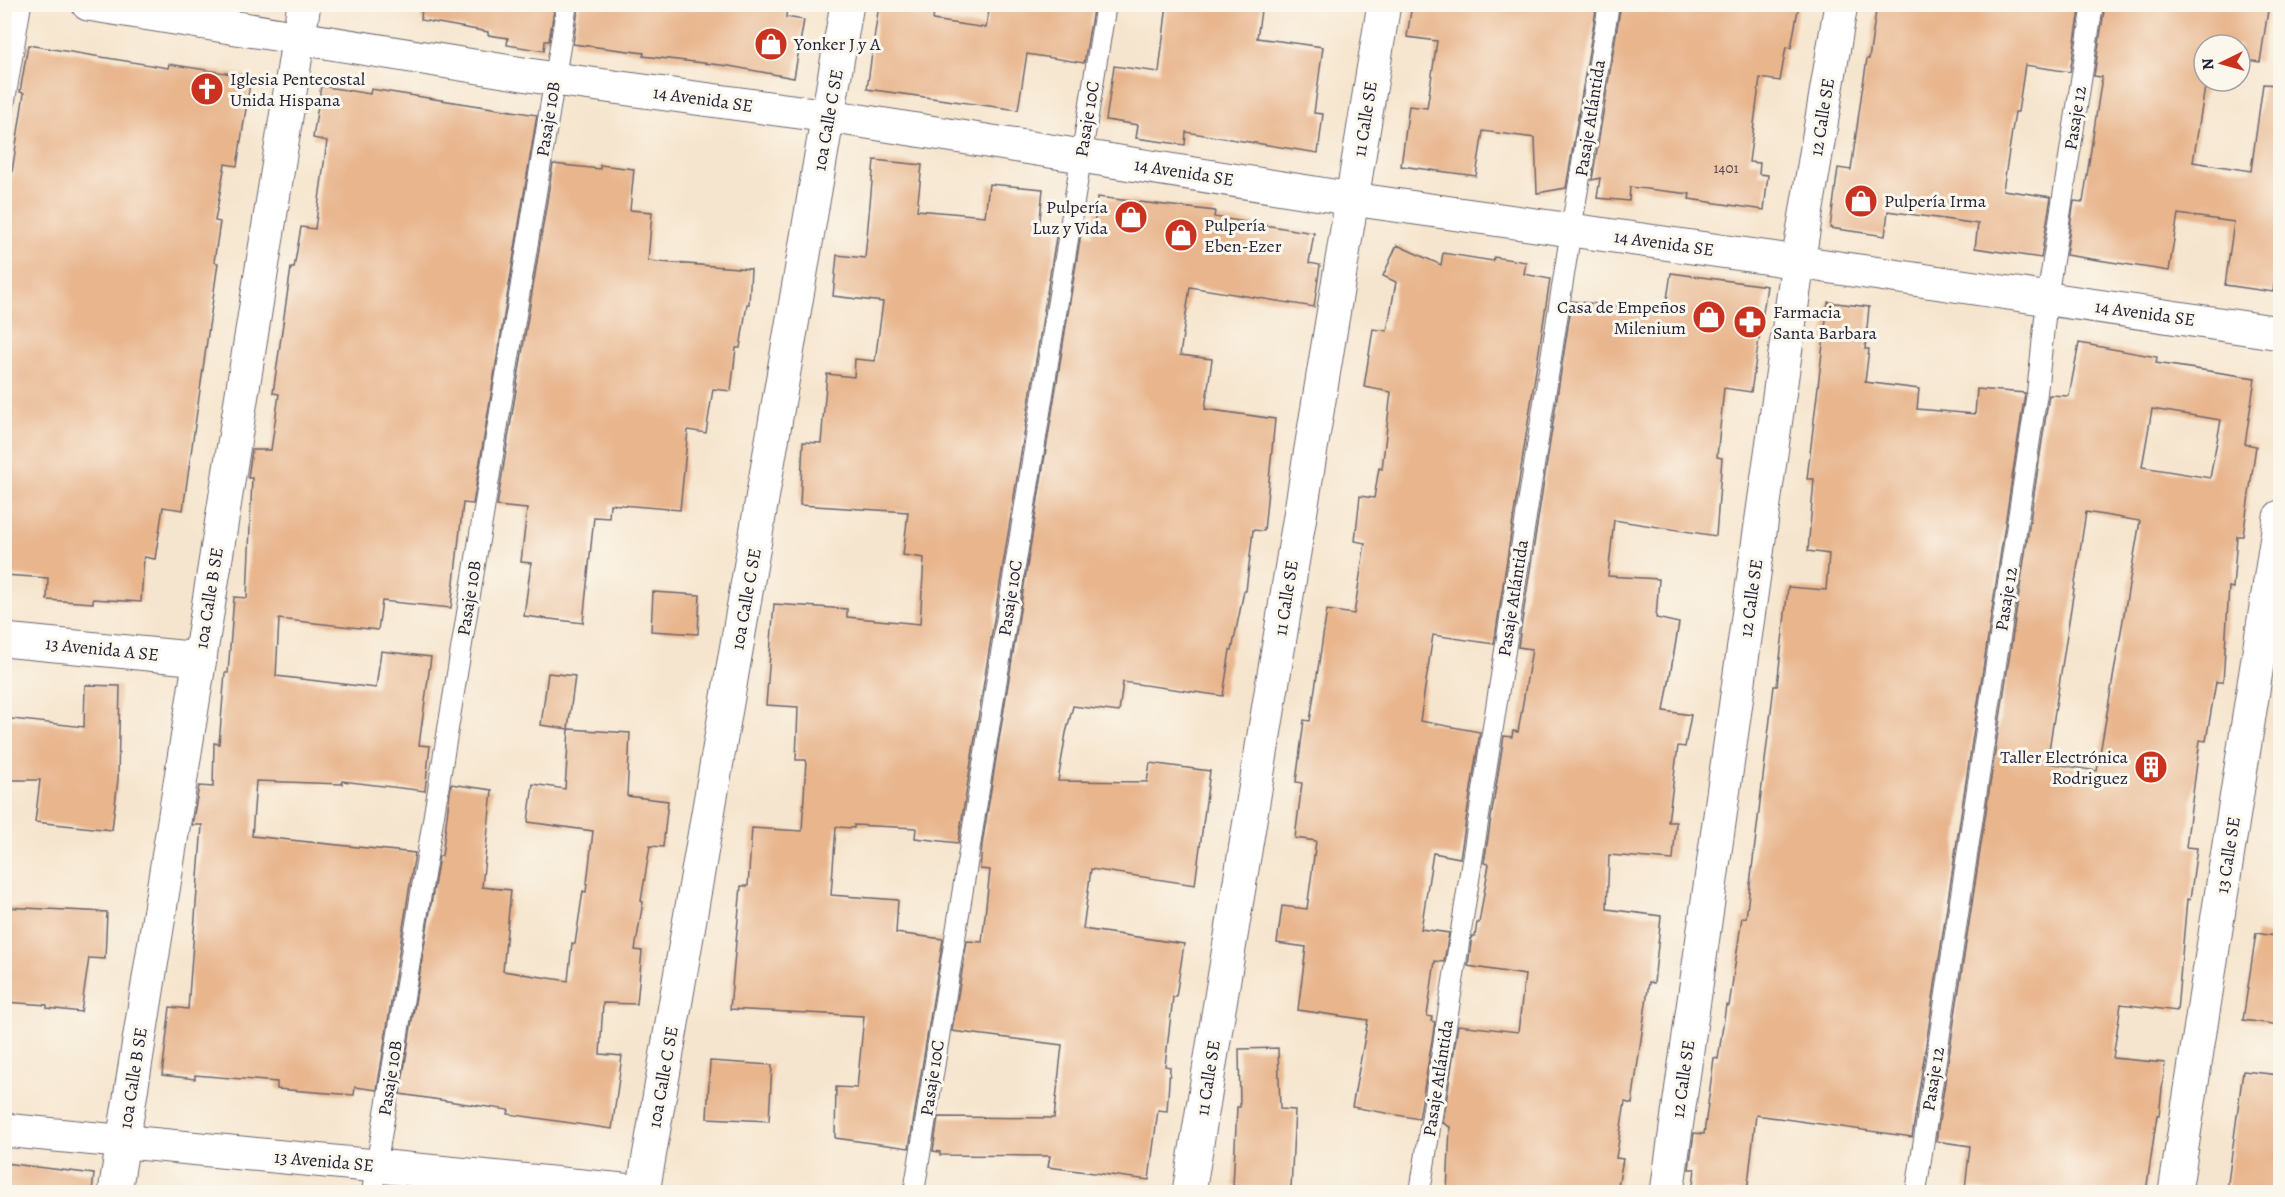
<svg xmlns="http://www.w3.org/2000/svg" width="2285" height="1197" font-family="Alegreya,serif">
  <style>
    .building { fill: #e8b58d; fill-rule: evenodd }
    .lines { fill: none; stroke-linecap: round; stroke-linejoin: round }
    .lane-casing { stroke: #6c666e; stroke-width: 22 }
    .street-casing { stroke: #6c666e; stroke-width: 35 }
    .secondary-casing { stroke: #6c666e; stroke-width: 35 }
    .lane { stroke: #fff; stroke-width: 20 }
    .street { stroke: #fff; stroke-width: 33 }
    .secondary { stroke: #fff; stroke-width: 33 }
    .labels { text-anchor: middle; stroke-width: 6; stroke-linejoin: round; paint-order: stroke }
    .number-label { font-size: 15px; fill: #544750 }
    .poi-label { font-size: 18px; fill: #22223b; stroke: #fbf7ec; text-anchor: start }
    .street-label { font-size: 18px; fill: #22223b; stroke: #fbf7ec }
  </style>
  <rect width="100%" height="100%" fill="#fbf7ec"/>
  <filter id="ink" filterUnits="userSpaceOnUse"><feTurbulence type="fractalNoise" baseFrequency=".0167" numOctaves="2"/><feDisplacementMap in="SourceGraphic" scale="12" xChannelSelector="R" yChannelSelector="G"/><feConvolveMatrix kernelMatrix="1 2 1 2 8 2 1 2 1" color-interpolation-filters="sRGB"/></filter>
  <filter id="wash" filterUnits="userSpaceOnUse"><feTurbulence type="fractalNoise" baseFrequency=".008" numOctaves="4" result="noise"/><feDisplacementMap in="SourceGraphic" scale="24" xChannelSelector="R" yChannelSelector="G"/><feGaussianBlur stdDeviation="1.35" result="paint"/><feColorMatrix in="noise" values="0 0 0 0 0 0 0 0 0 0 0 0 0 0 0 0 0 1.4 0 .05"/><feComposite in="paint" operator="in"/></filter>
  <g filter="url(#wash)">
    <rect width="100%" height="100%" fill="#f6e5ce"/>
    <g id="blocks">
      <g class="building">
        <polygon points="422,4 555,4 549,41 545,41 544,51 507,45 508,38 488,35 488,32 421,20"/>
        <polygon points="579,4 787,4 786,17 804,20 794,78 729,66 643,56 644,53 573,44"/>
        <polygon points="879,4 935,4 933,20 986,28 990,4 1094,4 1084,63 1027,54 1018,110 867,89"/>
        <polygon points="1167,4 1262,4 1257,38 1323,47 1314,113 1323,114 1318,153 1186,132 1185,145 1136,138 1138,125 1106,120 1114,66 1159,72"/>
        <polygon points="1412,4 1597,4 1566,188 1537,193 1535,138 1483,131 1476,176 1401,166 1409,106 1427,108 1437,41 1407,37"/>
        <polygon points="1621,4 1799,4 1791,48 1786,47 1780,81 1760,78 1749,162 1760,163 1759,174 1768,175 1764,210 1689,199 1690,194 1630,187 1629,201 1597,198 1600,178 1592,180"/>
        <polygon points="1877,4 2081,4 2070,72 2025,65 2018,112 2015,112 2003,190 2051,197 2041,258 1975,248 1978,224 1888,211 1885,236 1830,228 1838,168 1851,170 1862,91 1867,59 1869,59"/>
        <polygon points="2105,4 2269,4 2260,62 2240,59 2240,45 2204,45 2204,81 2206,81 2193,162 2251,171 2263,84 2280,85 2280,241 2273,292 2225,285 2234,222 2178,214 2169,271 2066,255 2074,201 2083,202 2102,77 2094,76"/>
        <polygon points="28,45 168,68 169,64 251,77 237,166 225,164 215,221 220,222 214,262 218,263 183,510 163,507 155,559 144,557 141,602 93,599 93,603 47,600 48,578 4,575 4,224 24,93 20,92"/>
        <polygon points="321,86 370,94 371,89 537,115 473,504 463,503 451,608 382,601 378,630 279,619 276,676 376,688 381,651 431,657 419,745 430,746 425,791 342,781 342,784 256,781 252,836 415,853 377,1090 355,1087 354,1095 277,1089 277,1082 195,1075 195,1079 162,1075 170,1007 188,1009 202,825 192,825 199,786 213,787 214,743 219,744 225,673 228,673 234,597 247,598 252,478 248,478 252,450 271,450 279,394 273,393 291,268 294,268 301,227 315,229 327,141 313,138"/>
        <polygon points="874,160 922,165 917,210 985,216 989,184 1043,189 1039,229 1057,231 958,843 915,838 916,828 854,825 854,828 836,827 831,895 898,900 896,933 943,939 909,1148 835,1138 836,1087 857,1088 864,1016 730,1009 741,886 748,886 752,828 802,831 806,760 796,760 798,707 766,705 774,604 847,609 847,617 920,624 924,558 903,555 908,512 800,505 803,442 821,443 827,374 854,377 855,359 875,361 883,302 833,296 837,255 865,258"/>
        <polygon points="553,164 600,169 600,165 634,169 630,210 652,212 648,261 751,269 749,304 747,304 740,348 736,348 731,391 713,389 706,433 688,430 680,510 610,504 609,518 594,517 583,623 524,616 531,563 521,562 527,509 497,506"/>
        <polygon points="1097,197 1215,211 1214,217 1314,233 1309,263 1320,265 1314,307 1190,287 1180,355 1212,359 1205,409 1275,419 1264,531 1253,530 1246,591 1244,591 1232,650 1230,650 1223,696 1123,682 1119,712 1073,706 1066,733 1058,781 1147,782 1150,763 1210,771 1195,885 1091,869 1083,929 1184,944 1176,997 1173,997 1165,1066 1170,1067 1167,1111 1158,1110 1149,1180 1048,1167 1050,1156 940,1155 940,1152 933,1151 938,1117 1054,1118 1062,1045 952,1031 967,941 982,942 990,870 980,869 982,845 1081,233 1093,235"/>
        <polygon points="1397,245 1441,265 1443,253 1493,261 1494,257 1526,262 1524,274 1550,279 1494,644 1433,635 1420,721 1480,732 1460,858 1433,853 1421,929 1449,933 1444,962 1435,961 1427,1016 1432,1017 1431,1021 1435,1022 1419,1119 1352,1107 1368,1020 1298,1010 1306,947 1277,943 1282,906 1307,909 1316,841 1295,838 1302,783 1296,782 1304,720 1310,721 1327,610 1354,614 1365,543 1355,541 1360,496 1374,498 1379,468 1382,469 1391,392 1364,387 1373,329 1387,331 1396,282 1383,276"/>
        <polygon points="1671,273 1767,286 1751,392 1724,388 1717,457 1722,458 1716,536 1614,520 1608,576 1659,579 1656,618 1679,623 1664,711 1691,715 1685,747 1678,746 1668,822 1676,822 1673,860 1609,855 1607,909 1661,916 1654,983 1649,982 1632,1104 1625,1102 1616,1158 1623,1159 1617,1192 1447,1192 1450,1127 1443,1123 1458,1025 1518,1032 1525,975 1468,966 1472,936 1475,936 1477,923 1479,923 1489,864 1484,863 1504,736 1512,737 1513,731 1518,732 1532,649 1518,647 1572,301 1665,312"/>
        <polygon points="1828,302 1869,307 1865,349 1869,349 1865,382 1919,389 1917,409 1975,414 1977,389 2025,393 1912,1137 1756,1115 1747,1192 1692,1192 1695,1169 1689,1169 1694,1133 1704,1134 1714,1058 1718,1059 1726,1005 1729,1006 1742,917 1746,918 1774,686 1777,686 1788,587 1826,590 1829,554 1808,551 1814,479 1807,479"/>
        <path d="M2079,343L2157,357L2156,363L2255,378L2245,444L2256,446L2243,536H2237L2233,588L2229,587L2223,682H2216L2206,741L2200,740L2186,847L2197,848L2190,900L2187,899L2177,1011L2121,1004L2113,1058L2165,1063L2159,1115H2157L2146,1192H1999L1965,1188L1970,1146L1936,1141L2049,395L2069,396ZM2152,409L2221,420L2210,478L2142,467ZM2086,512L2140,521L2097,771L2047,763Z"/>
        <polygon points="653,592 700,595 698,634 651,631"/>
        <polygon points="548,673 575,676 568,729 541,725"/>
        <polygon points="85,685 120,686 118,779 112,830 35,822 40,780 4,780 4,718 84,727"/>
        <polygon points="569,729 630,733 627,796 668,801 663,847 650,846 641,901 643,902 635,950 642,951 637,1004 603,1003 600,1054 622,1056 612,1129 508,1114 509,1110 400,1094 439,856 442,856 451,784 492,790 482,887 511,890 503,971 568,981 572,943 575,944 583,891 586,892 593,831 528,822 533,784 565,789"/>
        <polygon points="4,907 107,912 105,959 89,958 81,1012 47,1008 47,1005 4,1002"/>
        <polygon points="2256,933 2280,937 2280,1025 2243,1020"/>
        <polygon points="1278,1048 1280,1109 1295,1110 1291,1189 1233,1186 1237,1107 1240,1107 1239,1049"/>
        <polygon points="710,1061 772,1065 769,1121 707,1118"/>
        <polygon points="2243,1071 2280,1075 2280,1192 2250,1192 2227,1190"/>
        <polygon points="4,1163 94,1174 92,1192 4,1192"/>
      </g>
    </g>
  </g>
  <g filter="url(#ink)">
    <use href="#blocks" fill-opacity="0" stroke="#6c666e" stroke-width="1.5"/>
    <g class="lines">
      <defs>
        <g id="lane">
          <polyline points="4,106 21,4"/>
          <polyline points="372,1192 567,4"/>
          <polyline points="914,1192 1106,4"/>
          <polyline points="1420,1192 1571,230 1609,4"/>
          <polyline points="1916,1192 2037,393 2047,299 2093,4"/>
        </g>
        <g id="street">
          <polyline points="4,640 200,659"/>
          <polyline points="4,1130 644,1192"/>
          <polyline points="115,1192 304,4"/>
          <polyline points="1189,1192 1384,4"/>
          <polyline points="1667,1192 1798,262 1841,4"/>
          <polyline points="2175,1192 2280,517"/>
        </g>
        <g id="secondary">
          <polyline points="88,4 554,79 829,116 1352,199 1798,262 2280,333"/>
          <polyline points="643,1192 847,4"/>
        </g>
      </defs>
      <use href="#lane" class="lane-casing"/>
      <use href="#street" class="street-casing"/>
      <use href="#secondary" class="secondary-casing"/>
      <use href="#lane" class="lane"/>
      <use href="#street" class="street"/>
      <use href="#secondary" class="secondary"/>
    </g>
  </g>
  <defs>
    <symbol id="shop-disc" viewBox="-11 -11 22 22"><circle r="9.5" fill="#c8321e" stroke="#fbf7ec"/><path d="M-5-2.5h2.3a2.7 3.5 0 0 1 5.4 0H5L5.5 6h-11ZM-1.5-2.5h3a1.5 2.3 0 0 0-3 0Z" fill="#fff"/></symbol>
    <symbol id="church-disc" viewBox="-11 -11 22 22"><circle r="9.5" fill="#c8321e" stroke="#fbf7ec"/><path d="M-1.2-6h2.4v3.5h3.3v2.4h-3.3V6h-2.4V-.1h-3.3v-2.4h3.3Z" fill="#fff"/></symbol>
    <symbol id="pharmacy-disc" viewBox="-11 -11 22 22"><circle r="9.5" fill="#c8321e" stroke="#fbf7ec"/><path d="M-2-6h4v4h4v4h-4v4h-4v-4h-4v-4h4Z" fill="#fff"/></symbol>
    <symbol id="building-disc" viewBox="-11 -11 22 22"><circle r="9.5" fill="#c8321e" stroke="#fbf7ec"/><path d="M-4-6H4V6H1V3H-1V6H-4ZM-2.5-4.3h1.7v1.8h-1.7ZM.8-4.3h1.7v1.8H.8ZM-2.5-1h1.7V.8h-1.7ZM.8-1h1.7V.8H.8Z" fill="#fff"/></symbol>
  </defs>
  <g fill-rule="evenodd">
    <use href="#shop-disc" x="752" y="25" width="38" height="38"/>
    <use href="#church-disc" x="188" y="70" width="38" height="38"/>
    <use href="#shop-disc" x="1842" y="182" width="38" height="38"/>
    <use href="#shop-disc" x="1112" y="198" width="38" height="38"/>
    <use href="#shop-disc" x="1162" y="216" width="38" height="38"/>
    <use href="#shop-disc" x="1690" y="298" width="38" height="38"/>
    <use href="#pharmacy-disc" x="1731" y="303" width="38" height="38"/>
    <use href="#building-disc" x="2132" y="748" width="38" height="38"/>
  </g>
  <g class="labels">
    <g class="number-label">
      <text x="1726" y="173">1401</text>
    </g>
    <g class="poi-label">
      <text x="794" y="50">Yonker J y A</text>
      <text x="230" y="85">Iglesia Pentecostal<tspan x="230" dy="21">Unida Hispana</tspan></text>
      <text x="1884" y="207">Pulpería Irma</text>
      <text x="1108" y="213" text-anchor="end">Pulpería<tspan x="1108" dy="21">Luz y Vida</tspan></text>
      <text x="1204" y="231">Pulpería<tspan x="1204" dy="21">Eben-Ezer</tspan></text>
      <text x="1686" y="313" text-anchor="end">Casa de Empeños<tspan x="1686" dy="21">Milenium</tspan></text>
      <text x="1773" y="318">Farmacia<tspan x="1773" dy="21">Santa Barbara</tspan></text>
      <text x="2128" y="763" text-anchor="end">Taller Electrónica<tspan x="2128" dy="21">Rodriguez</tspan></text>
    </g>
    <g class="street-label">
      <text transform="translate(703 99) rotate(8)" y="6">14 Avenida SE</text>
      <text transform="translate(1822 117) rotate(-81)" y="6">12 Calle SE</text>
      <text transform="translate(1590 118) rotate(-81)" y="6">Pasaje Atlántida</text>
      <text transform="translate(2075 118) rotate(-81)" y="6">Pasaje 12</text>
      <text transform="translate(548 119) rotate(-81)" y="6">Pasaje 10B</text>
      <text transform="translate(1087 119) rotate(-81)" y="6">Pasaje 10C</text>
      <text transform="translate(1365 119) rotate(-81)" y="6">11 Calle SE</text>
      <text transform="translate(828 120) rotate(-80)" y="6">10a Calle C SE</text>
      <text transform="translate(1184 172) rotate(9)" y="6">14 Avenida SE</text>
      <text transform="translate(1664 243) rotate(8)" y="6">14 Avenida SE</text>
      <text transform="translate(2145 313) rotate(8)" y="6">14 Avenida SE</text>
      <text transform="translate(209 598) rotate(-81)" y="6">10a Calle B SE</text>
      <text transform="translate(469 598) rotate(-81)" y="6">Pasaje 10B</text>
      <text transform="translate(1010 598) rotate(-81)" y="6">Pasaje 10C</text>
      <text transform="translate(1286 598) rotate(-81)" y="6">11 Calle SE</text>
      <text transform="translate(1513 598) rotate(-81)" y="6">Pasaje Atlántida</text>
      <text transform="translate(1751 598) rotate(-82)" y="6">12 Calle SE</text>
      <text transform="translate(746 599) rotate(-80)" y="6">10a Calle C SE</text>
      <text transform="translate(2006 599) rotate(-81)" y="6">Pasaje 12</text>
      <text transform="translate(102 649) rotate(6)" y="6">13 Avenida A SE</text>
      <text transform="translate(2228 855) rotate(-81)" y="6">13 Calle SE</text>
      <text transform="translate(663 1077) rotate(-80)" y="6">10a Calle C SE</text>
      <text transform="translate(133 1078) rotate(-81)" y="6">10a Calle B SE</text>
      <text transform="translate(390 1078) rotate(-81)" y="6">Pasaje 10B</text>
      <text transform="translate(932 1078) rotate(-81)" y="6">Pasaje 10C</text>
      <text transform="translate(1208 1078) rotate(-81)" y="6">11 Calle SE</text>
      <text transform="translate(1438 1078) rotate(-81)" y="6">Pasaje Atlántida</text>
      <text transform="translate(1683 1079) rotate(-82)" y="6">12 Calle SE</text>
      <text transform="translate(1933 1079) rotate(-81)" y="6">Pasaje 12</text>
      <text transform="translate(324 1161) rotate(5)" y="6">13 Avenida SE</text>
    </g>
  </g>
  <rect width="2285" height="1197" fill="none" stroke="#fbf7ec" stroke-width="24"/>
  <g transform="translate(2222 63) rotate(265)"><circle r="28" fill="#fbf7ec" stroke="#a4a2a5" stroke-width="1.5"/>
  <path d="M0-4.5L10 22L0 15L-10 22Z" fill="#c8321e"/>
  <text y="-9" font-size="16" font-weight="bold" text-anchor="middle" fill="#22223b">N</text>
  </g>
</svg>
